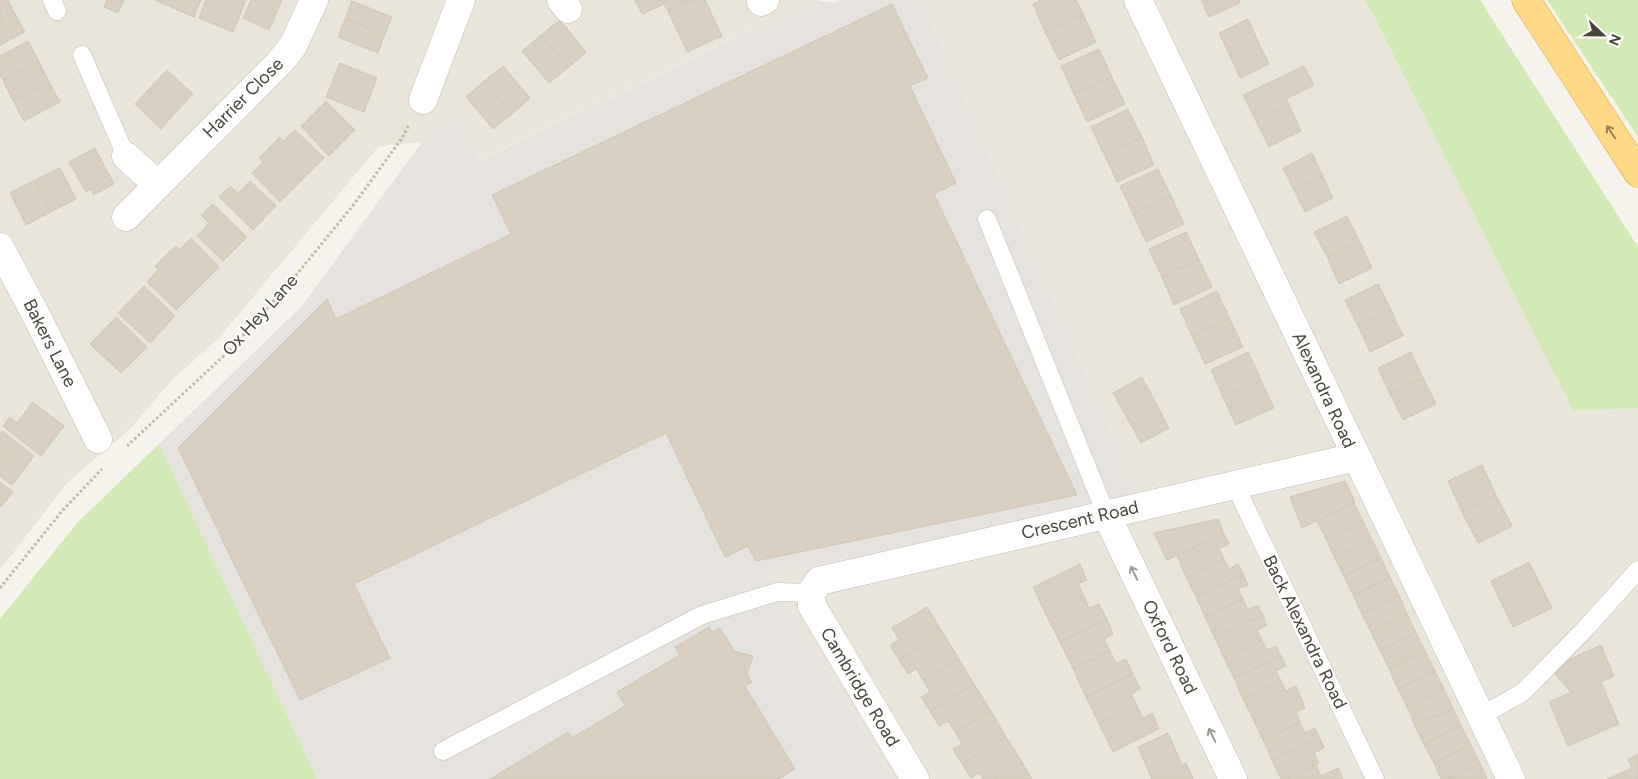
<svg xmlns="http://www.w3.org/2000/svg" width="1638" height="779" font-family="Figtree,sans-serif">
  <style>
    .residential { fill: #eae5da }
    .industrial { fill: #e6e2dd }
    .green { fill: #d2eab5 }
    .building { fill: #d8cfc1; stroke: #d3c7b4 }
    .lines { fill: none; stroke-linecap: round; stroke-linejoin: round }
    .service-casing { stroke: #c2bbae; stroke-width: 19 }
    .minor-casing { stroke: #c2bbae; stroke-width: 29 }
    .trunk-casing { stroke: #e0a43c; stroke-width: 29 }
    .path { stroke: #c4b79f; stroke-width: 3; stroke-dasharray: 2.5 2.5; stroke-linecap: butt }
    .service { stroke: #fff; stroke-width: 18 }
    .minor { stroke: #fff; stroke-width: 28 }
    .trunk { stroke: #ffd985; stroke-width: 28 }
    .oneway { stroke: #938057 }
    .oneway2 { stroke: #9c9892 }
    .labels { text-anchor: middle; stroke-width: 4; stroke-linejoin: round; paint-order: stroke }
    .street-label { font-size: 18px; fill: #4b4439; stroke: #fff }
  </style>
  <rect width="100%" height="100%" fill="#f6f3ec"/>
  <g class="residential">
    <polygon points="0,0 816,0 478,160 452,108 422,142 379,146 218,339 175,377 129,430 67,483 0,570"/>
    <polygon points="921,0 1363,0 1375,18 1573,411 1638,408 1638,779 892,779 766,574 1141,500"/>
  </g>
  <polygon class="industrial" points="816,0 834,3 840,0 921,0 1141,500 767,574 892,779 317,779 159,444 302,306 422,142 452,108 479,160"/>
  <g class="green">
    <polygon points="1363,0 1480,0 1638,247 1638,408 1573,411 1375,18"/>
    <polygon points="1547,0 1638,0 1638,137"/>
    <polygon points="159,444 317,779 0,779 0,619 77,523"/>
  </g>
  <g class="building">
    <polygon points="0,0 8,0 14,12 0,19"/>
    <polygon points="107,0 124,0 118,13 104,7"/>
    <polygon points="155,0 174,0 171,7"/>
    <polygon points="174,0 201,0 194,17 171,7"/>
    <polygon points="206,0 246,0 233,32 199,18"/>
    <polygon points="251,0 282,0 269,30 243,18"/>
    <polygon points="635,0 691,0 668,11 664,4 642,14"/>
    <polygon points="691,0 705,0 722,36 687,52 668,11"/>
    <polygon points="1041,0 1076,0 1083,14 1045,32 1033,4"/>
    <polygon points="1201,0 1239,0 1240,3 1209,17"/>
    <polygon points="352,1 392,17 385,34 345,19"/>
    <polygon points="892,4 928,78 910,86 956,183 934,194 1077,495 756,561 748,546 725,557 666,433 354,584 390,658 300,700 178,448 327,299 336,319 511,234 492,195"/>
    <polygon points="14,12 25,32 0,45 0,19"/>
    <polygon points="1083,14 1096,42 1059,60 1045,32"/>
    <polygon points="345,19 385,34 378,53 338,37"/>
    <polygon points="1248,19 1258,41 1230,56 1219,33"/>
    <polygon points="560,20 586,52 568,68 541,35"/>
    <polygon points="541,35 568,68 549,83 522,51"/>
    <polygon points="28,41 39,62 3,80 0,75 0,56"/>
    <polygon points="1258,41 1269,64 1240,78 1230,56"/>
    <polygon points="1099,49 1112,77 1074,94 1061,66"/>
    <polygon points="39,62 49,82 13,101 3,80"/>
    <polygon points="340,63 377,78 364,112 326,97"/>
    <polygon points="503,66 530,98 512,114 484,81"/>
    <polygon points="1304,66 1314,85 1286,99 1289,105 1256,121 1243,95"/>
    <polygon points="167,70 193,94 174,114 148,90"/>
    <polygon points="1112,77 1125,104 1087,122 1074,94"/>
    <polygon points="484,81 512,114 493,129 466,97"/>
    <polygon points="49,82 60,102 24,121 13,101"/>
    <polygon points="148,90 174,114 161,129 135,104"/>
    <polygon points="326,101 355,130 329,156 301,126"/>
    <polygon points="1289,105 1301,131 1269,147 1256,121"/>
    <polygon points="1128,109 1142,137 1104,154 1091,127"/>
    <polygon points="295,130 324,158 302,180 269,148 280,137 283,141"/>
    <polygon points="1142,137 1154,165 1117,182 1104,154"/>
    <polygon points="95,148 114,184 94,195 90,189 86,192 69,162"/>
    <polygon points="269,148 302,180 280,202 252,173 263,162 259,158"/>
    <polygon points="1312,153 1323,176 1294,190 1283,168"/>
    <polygon points="60,168 76,199 51,212 35,180"/>
    <polygon points="1158,169 1171,196 1133,214 1120,186"/>
    <polygon points="1323,176 1333,198 1305,212 1294,190"/>
    <polygon points="35,180 51,212 26,225 10,193"/>
    <polygon points="250,181 276,206 253,230 219,197 230,186 238,193"/>
    <polygon points="1171,196 1184,224 1146,242 1133,214"/>
    <polygon points="213,204 247,237 223,261 197,236 209,223 201,215"/>
    <polygon points="1347,216 1360,242 1327,257 1314,232"/>
    <polygon points="1186,232 1199,259 1162,277 1149,249"/>
    <polygon points="191,238 219,267 198,288 165,256 176,246 179,250"/>
    <polygon points="1360,242 1372,268 1339,284 1327,257"/>
    <polygon points="165,256 198,288 176,310 147,282 158,270 155,266"/>
    <polygon points="1199,259 1212,287 1174,305 1162,277"/>
    <polygon points="1378,284 1391,310 1358,326 1345,300"/>
    <polygon points="144,286 175,316 150,343 118,313"/>
    <polygon points="1217,291 1230,319 1192,336 1180,309"/>
    <polygon points="1391,310 1403,336 1370,352 1358,326"/>
    <polygon points="116,317 147,347 121,373 90,344"/>
    <polygon points="1230,319 1243,347 1205,364 1192,336"/>
    <polygon points="1248,352 1261,380 1223,397 1211,370"/>
    <polygon points="1411,352 1423,378 1390,394 1378,368"/>
    <polygon points="1142,377 1169,428 1141,443 1113,393"/>
    <polygon points="1423,378 1436,404 1403,420 1390,394"/>
    <polygon points="1261,380 1274,408 1236,425 1223,397"/>
    <polygon points="33,402 64,426 41,456 3,426 10,417 17,423"/>
    <polygon points="2,431 34,456 12,485 0,476 0,434"/>
    <polygon points="1482,465 1496,495 1462,512 1448,481"/>
    <polygon points="1345,481 1355,502 1302,528 1290,497"/>
    <polygon points="0,482 13,492 0,508"/>
    <polygon points="1496,495 1512,526 1478,543 1462,512"/>
    <polygon points="1354,503 1363,521 1326,539 1317,521"/>
    <polygon points="1218,519 1224,534 1167,560 1154,533"/>
    <polygon points="1363,521 1372,540 1335,558 1326,539"/>
    <polygon points="1224,534 1229,544 1219,549 1224,559 1186,577 1177,556"/>
    <polygon points="1372,540 1381,558 1344,576 1335,558"/>
    <polygon points="1381,558 1390,577 1353,595 1344,576"/>
    <polygon points="1224,559 1229,569 1238,564 1243,574 1196,597 1186,577"/>
    <polygon points="1529,562 1552,608 1513,627 1491,581"/>
    <polygon points="1080,564 1087,580 1078,584 1084,596 1046,615 1033,587"/>
    <polygon points="1243,574 1248,585 1238,589 1243,599 1205,617 1196,597"/>
    <polygon points="1390,577 1399,595 1362,614 1353,595"/>
    <polygon points="1399,595 1407,614 1371,632 1362,614"/>
    <polygon points="1084,596 1089,608 1099,604 1107,619 1060,642 1046,615"/>
    <polygon points="1243,599 1248,610 1258,605 1263,615 1215,638 1205,617"/>
    <polygon points="927,607 943,633 899,660 890,645 899,640 892,628"/>
    <polygon points="1407,614 1416,633 1380,651 1371,632"/>
    <polygon points="1263,615 1267,625 1257,630 1262,640 1224,658 1215,638"/>
    <polygon points="1107,619 1113,634 1104,639 1110,651 1073,669 1060,642"/>
    <polygon points="709,627 712,632 720,628 734,651 753,656 747,674 752,682 745,686 795,769 779,779 490,779 568,732 572,738 625,706 617,692 680,655 675,647"/>
    <polygon points="943,633 959,659 923,680 916,669 908,674 899,660"/>
    <polygon points="1416,633 1425,651 1389,669 1380,651"/>
    <polygon points="1262,640 1267,650 1276,646 1281,656 1234,678 1224,658"/>
    <polygon points="1601,645 1614,676 1601,682 1619,724 1568,746 1549,702 1571,692 1554,673 1570,659"/>
    <polygon points="1110,651 1116,663 1126,659 1133,674 1086,697 1073,669"/>
    <polygon points="1425,651 1435,671 1398,689 1389,669"/>
    <polygon points="1281,656 1286,666 1276,671 1281,681 1243,699 1234,678"/>
    <polygon points="959,659 974,684 930,711 921,697 930,692 923,680"/>
    <polygon points="1435,671 1444,689 1407,707 1398,689"/>
    <polygon points="1133,674 1140,689 1131,694 1137,706 1099,724 1086,697"/>
    <polygon points="1281,681 1286,691 1296,686 1300,696 1253,719 1243,699"/>
    <polygon points="974,684 991,711 955,732 948,721 939,726 930,711"/>
    <polygon points="1444,689 1453,708 1415,726 1407,707"/>
    <polygon points="1300,696 1305,708 1296,712 1300,722 1263,740 1253,719"/>
    <polygon points="1137,706 1143,718 1152,713 1159,729 1113,752 1099,724"/>
    <polygon points="1453,708 1461,726 1424,744 1415,726"/>
    <polygon points="991,711 1006,737 962,764 953,749 962,744 955,732"/>
    <polygon points="1300,722 1305,733 1315,728 1320,738 1272,760 1263,740"/>
    <polygon points="1461,726 1471,745 1434,763 1424,744"/>
    <polygon points="1168,733 1182,765 1186,763 1193,779 1152,779 1138,747"/>
    <polygon points="1006,737 1022,762 995,779 983,779 979,773 971,778 962,764"/>
    <polygon points="1320,738 1324,748 1314,753 1319,763 1286,779 1281,779 1272,760"/>
    <polygon points="1471,745 1480,763 1448,779 1441,779 1434,763"/>
    <polygon points="1638,754 1638,779 1607,779 1632,768 1628,759"/>
    <polygon points="1022,762 1032,779 995,779"/>
    <polygon points="1480,763 1487,779 1448,779"/>
    <polygon points="1316,765 1321,776 1338,768 1343,779 1286,779"/>
  </g>
  <g class="lines">
    <defs>
      <g id="service">
        <polyline points="52,0 57,11"/>
        <polyline points="82,55 126,156"/>
        <polyline points="987,219 1106,514"/>
        <polyline points="1235,485 1375,779"/>
        <polyline points="1481,716 1523,692 1585,629 1638,570"/>
        <polyline points="443,751 702,615 777,592 811,593"/>
      </g>
      <g id="minor">
        <polyline points="561,0 568,9"/>
        <polyline points="761,0 761,2 765,0"/>
        <polyline points="1138,0 1511,779"/>
        <polyline points="423,100 461,0"/>
        <polyline points="126,156 157,184"/>
        <polyline points="126,217 279,63 293,46 314,0"/>
        <polyline points="0,247 38,319 98,439"/>
        <polyline points="1106,514 1233,779"/>
        <polyline points="915,779 812,606 811,593 819,581 1356,457"/>
      </g>
      <polyline id="trunk" points="1526,0 1638,173"/>
    </defs>
    <use href="#service" class="service-casing"/>
    <use href="#minor" class="minor-casing"/>
    <use href="#trunk" class="trunk-casing"/>
    <g class="path">
      <polyline points="127,446 230,350 292,280 355,203 402,138 409,125"/>
      <polyline points="0,588 63,510 102,469"/>
    </g>
    <use href="#service" class="service"/>
    <use href="#minor" class="minor"/>
    <use href="#trunk" class="trunk"/>
  </g>
  <defs><path id="oneway-shaft" d="M-6 0H5M1.5-3L5.5 0L1.5 3" fill="none" stroke-width="1.6" stroke-linecap="round" stroke-linejoin="round" transform="scale(1.25)"/></defs>
  <use class="oneway" href="#oneway-shaft" transform="translate(1611 132) rotate(-123)"/>
  <g class="oneway2">
    <use href="#oneway-shaft" transform="translate(1134 573) rotate(-116)"/>
    <use href="#oneway-shaft" transform="translate(1212 735) rotate(-116)"/>
  </g>
  <g class="labels">
    <g class="street-label">
      <text transform="translate(243 98) rotate(-45)" y="6">Harrier Close</text>
      <text transform="translate(260 315) rotate(-48)" y="6">Ox Hey Lane</text>
      <text transform="translate(50 343) rotate(63)" y="6">Bakers Lane</text>
      <text transform="translate(1324 390) rotate(65)" y="6">Alexandra Road</text>
      <text transform="translate(1080 520) rotate(-13)" y="6">Crescent Road</text>
      <text transform="translate(1305 632) rotate(64)" y="6">Back Alexandra Road</text>
      <text transform="translate(1170 647) rotate(64)" y="6">Oxford Road</text>
      <text transform="translate(860 687) rotate(59)" y="6">Cambridge Road</text>
    </g>
  </g>
  <g transform="translate(1603 35) rotate(112)" stroke="#ffffff" stroke-width="4" paint-order="stroke">
  <path d="M0-4L9 19L0 12L-9 19Z" fill="#4b4439"/>
  <text y="-8" font-size="14" font-weight="bold" text-anchor="middle" fill="#4b4439">N</text>
  </g>
</svg>
